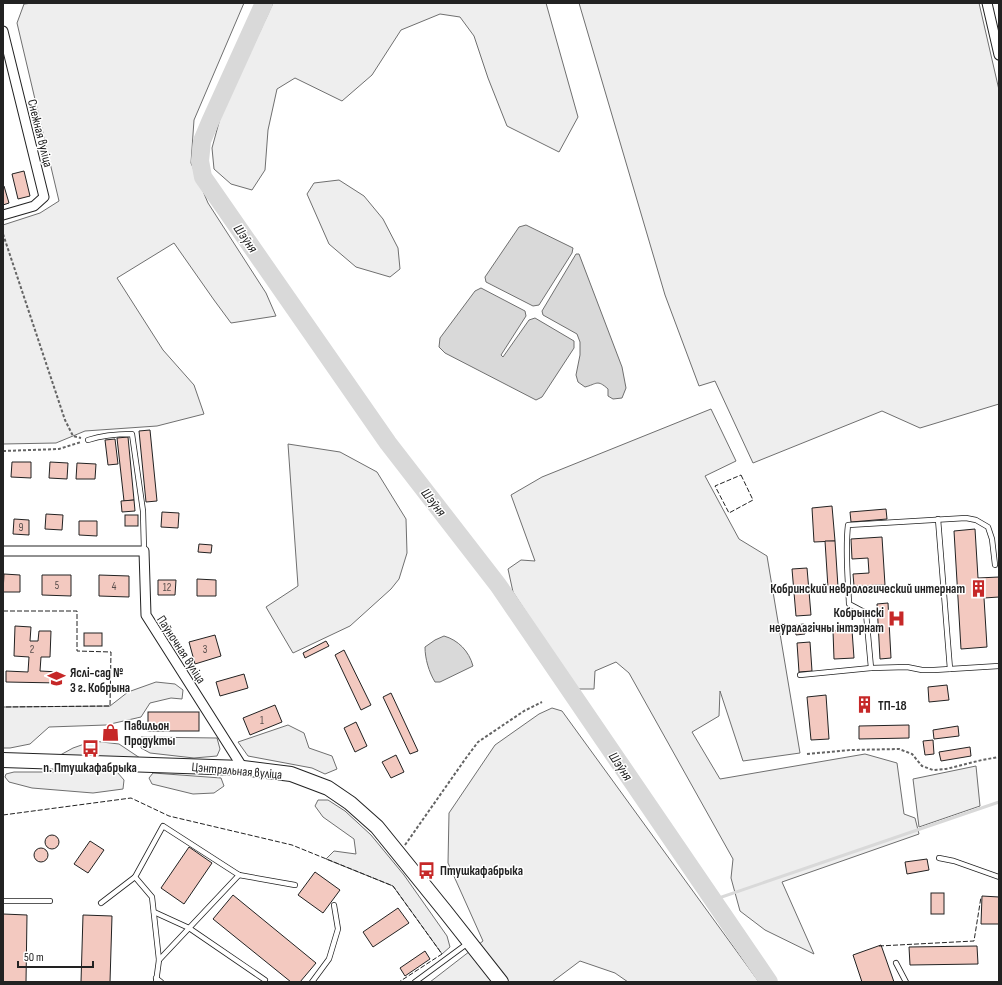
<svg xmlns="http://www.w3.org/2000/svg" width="1002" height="985" font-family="'Sofia Sans Condensed',sans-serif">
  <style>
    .green { fill: #eee; stroke: #6f6f6f }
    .parking { fill: #ededed; stroke: #6f6f6f }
    .water { fill: #d9d9d9; stroke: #6f6f6f }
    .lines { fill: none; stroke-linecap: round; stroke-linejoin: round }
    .stream { stroke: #d9d9d9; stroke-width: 3 }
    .river { stroke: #d9d9d9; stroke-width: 18 }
    .building { fill: #f3c9c0; stroke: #222 }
    .lane-casing { stroke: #222; stroke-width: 6 }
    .street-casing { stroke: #222; stroke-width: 11 }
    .primary-casing { stroke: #222; stroke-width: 16 }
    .path { stroke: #646464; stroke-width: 2; stroke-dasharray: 3 2; stroke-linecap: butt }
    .lane { stroke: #fff; stroke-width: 4.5 }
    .street { stroke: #fff; stroke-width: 9 }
    .primary { stroke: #fff; stroke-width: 14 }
    .fence { stroke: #222; stroke-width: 1; stroke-dasharray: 5 2; stroke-linecap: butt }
    .labels { text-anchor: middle; stroke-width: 3; stroke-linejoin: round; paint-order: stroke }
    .number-label { font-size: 11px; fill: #564c4a }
    .street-label { font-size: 13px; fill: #222; stroke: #fff }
    .poi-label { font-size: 13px; font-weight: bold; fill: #222; stroke: #fff; text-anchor: start }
    .water-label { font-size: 14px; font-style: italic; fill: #222; stroke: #fff }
  </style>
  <rect width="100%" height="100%" fill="#fff"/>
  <g class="green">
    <polygon points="33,3 244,3 194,120 191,163 208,203 266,293 276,316 231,323 214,300 174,243 117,278 163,350 194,385 204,414 157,426 85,431 56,443 3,444 3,225 40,213 59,201 17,23 24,4"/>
    <polygon points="273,3 546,3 578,117 559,152 507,126 488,78 474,36 460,17 440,14 401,30 372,75 342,101 295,78 277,89 268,130 265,170 252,190 231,184 214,169 212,148 221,115"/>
    <polygon points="579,3 979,3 999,90 999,404 920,428 882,411 753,463 715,381 699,386 665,295"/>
    <polygon points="339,180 364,196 383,219 398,248 400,269 390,277 356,267 329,244 307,194 314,183"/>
    <polygon points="711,409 736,461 705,476 739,539 767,556 800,753 743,761 720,691 719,716 692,732 720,779 865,754 897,763 904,814 915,818 919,834 782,882 814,954 765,930 740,911 731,878 733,859 629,673 616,662 595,671 594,689 576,689 513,592 508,569 521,560 535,561 511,495 542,477"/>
    <polygon points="288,444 340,452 377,472 406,519 407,553 399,579 391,589 350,626 293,653 266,607 298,586"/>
    <polygon points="156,682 175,684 183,690 182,699 171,698 150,703 141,717 106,725 49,727 30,744 10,748 3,748 3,707 110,706 128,692"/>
    <polygon points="552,708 562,711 759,982 628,982 615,973 580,961 552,982 430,982 483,941 448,863 449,813 495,745 539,714"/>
    <polygon points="288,725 304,733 309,748 332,756 337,769 325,774 312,768 248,756 238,742"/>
    <polygon points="141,737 217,738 220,749 217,756 194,758 150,753 141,748"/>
    <polygon points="976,766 980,806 919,827 913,779"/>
    <polygon points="14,772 117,772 124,780 123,789 93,793 32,788 9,782 5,777 6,774"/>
    <polygon points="153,773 221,778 224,786 214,793 193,794 152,784 149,778"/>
    <polygon points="318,800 328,800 345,811 371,835 404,875 447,936 450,947 442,954 393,886 326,859 334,851 356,854 354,839 323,817 315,806"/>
  </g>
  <polygon class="parking" points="93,741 119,744 143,760 53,759 73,748"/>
  <g class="water">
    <polygon points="526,225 573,248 572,253 539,305 533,306 486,282 485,277 519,227"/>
    <path d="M576,254H579L622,367L626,388L622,398L613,399L608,396V389C597,379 597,384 585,387L578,382L576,375L580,355V342L577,334L543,315L542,311Z"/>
    <polygon points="481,288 525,311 526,316 501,355 503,357 529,320 535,318 574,341 574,348 542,397 536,400 445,353 439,347 440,338 475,291"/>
    <path d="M444,636C458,640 469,651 473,666L440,682H435C429,672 425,659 425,647L435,640Z"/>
  </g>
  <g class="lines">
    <polyline class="stream" points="713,900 999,802"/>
    <polyline class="river" points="264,3 210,122 202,141 200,161 203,177 388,443 498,585 769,982"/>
  </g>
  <g class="building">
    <polygon points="24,171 30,196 18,199 12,174"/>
    <polygon points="3,186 4,186 9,203 3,205"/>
    <polygon points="150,430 157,501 146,502 139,431"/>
    <polygon points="128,437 134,500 124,501 117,438"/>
    <polygon points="115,439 118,464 108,465 105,440"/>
    <polygon points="12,462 31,462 31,478 11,477"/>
    <polygon points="50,462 68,463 67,479 49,478"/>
    <polygon points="77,463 96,464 95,479 76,479"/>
    <polygon points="134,500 135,511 122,512 121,501"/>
    <polygon points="832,506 835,541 814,542 812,508"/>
    <polygon points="886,509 887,519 851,522 850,512"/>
    <polygon points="162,512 179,513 178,528 161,527"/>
    <polygon points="46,514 63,515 62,530 45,529"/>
    <rect x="125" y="515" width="13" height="11"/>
    <polygon points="14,519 29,520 29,535 13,534"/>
    <polygon points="79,521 97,521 97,536 79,535"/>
    <polygon points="975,529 978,578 999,577 999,597 984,598 987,647 961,649 954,531"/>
    <polygon points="882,537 885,585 854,586 853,574 869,573 868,558 852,559 851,539"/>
    <polygon points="825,541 835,541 838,587 828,588"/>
    <polygon points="199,544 212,545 211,553 198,552"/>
    <polygon points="807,568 811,615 796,616 792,569"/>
    <polygon points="4,574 20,575 20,592 3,592"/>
    <polygon points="42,575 71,575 71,596 42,595"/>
    <polygon points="99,575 129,576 129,597 99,596"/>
    <polygon points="197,579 216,580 216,596 197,596"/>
    <polygon points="158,580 176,580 175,595 158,595"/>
    <polygon points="888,603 891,658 880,659 877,604"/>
    <polygon points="804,624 805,634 796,635 795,625"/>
    <polygon points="15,626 31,627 30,641 38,641 39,631 51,631 50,657 41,657 40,671 59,672 59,683 6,682 6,671 28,672 29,657 14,656"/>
    <polygon points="852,630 854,658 834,659 833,631"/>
    <rect x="84" y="633" width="18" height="13"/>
    <polygon points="215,635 221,656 195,664 189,642"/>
    <polygon points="326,641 329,646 305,658 303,653"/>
    <polygon points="810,642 812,671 799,672 797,643"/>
    <polygon points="344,650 371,705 361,710 335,655"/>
    <polygon points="244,674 248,688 220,696 216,682"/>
    <polygon points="947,685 949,700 929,702 928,687"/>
    <polygon points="391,693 418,751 410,754 383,697"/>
    <polygon points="826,695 829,739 811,740 807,697"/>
    <polygon points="861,700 868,700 868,710 862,710"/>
    <polygon points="275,705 282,722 250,735 243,718"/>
    <rect x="148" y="712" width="51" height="19"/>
    <polygon points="356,722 367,746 355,752 344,728"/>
    <polygon points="909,725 909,738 859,739 859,726"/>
    <polygon points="958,726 959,736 934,739 933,730"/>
    <polygon points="933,740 934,754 925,755 923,741"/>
    <polygon points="970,747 971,756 941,761 939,752"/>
    <polygon points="396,755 404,772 391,778 382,762"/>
    <circle cx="52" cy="842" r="7"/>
    <polygon points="90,841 104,850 88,873 74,864"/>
    <polygon points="189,847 212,863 184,904 161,888"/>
    <circle cx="41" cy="855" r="7"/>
    <polygon points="927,859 929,870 907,874 905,862"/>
    <polygon points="315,872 340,890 323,913 298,895"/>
    <rect x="931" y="893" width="13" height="21"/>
    <polygon points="233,895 316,963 300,982 291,982 213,919"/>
    <polygon points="982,896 999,897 999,924 981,924"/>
    <polygon points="398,908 409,923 373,947 363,932"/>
    <polygon points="3,914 27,915 26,982 3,982"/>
    <polygon points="83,915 112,916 110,982 81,982"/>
    <polygon points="881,945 894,982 862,982 853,955"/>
    <polygon points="977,946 978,964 910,965 909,947"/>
    <polygon points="425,951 430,959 405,976 400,968"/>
  </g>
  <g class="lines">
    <defs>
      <g id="lane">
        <path d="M88,440C103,435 117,434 132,434L143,511L144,551"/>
        <polyline points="938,519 950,669"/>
        <path d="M995,565L992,539L988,527L976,520L966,518L848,525C845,551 848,578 849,604L866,613L871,668L907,667L922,670H934L999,666"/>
        <polyline points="800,675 871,668"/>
        <polyline points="939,858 954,861 999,877"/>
        <polyline points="3,901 50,901"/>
        <polyline points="101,903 135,877"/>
        <polyline points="154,912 189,928 265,980"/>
        <polyline points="159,960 239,875"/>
        <polyline points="896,963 906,982"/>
        <polyline points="156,978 161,982"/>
        <polyline points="156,982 159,960 152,897 135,877 163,826 239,875 295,885"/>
        <polyline points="312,982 329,959 338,929 334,905"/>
        <polyline points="415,982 468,943"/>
      </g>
      <g id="street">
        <polyline points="987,3 999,55"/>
        <polyline points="3,31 44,197 34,206 3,215"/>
        <polyline points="3,551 144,551 146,615 243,768"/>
      </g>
      <polyline id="primary" points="3,760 243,768 291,774 328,788 350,803 377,827 445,911 501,982"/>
    </defs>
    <use href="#lane" class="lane-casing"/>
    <use href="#street" class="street-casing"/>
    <use href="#primary" class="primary-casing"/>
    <g class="path">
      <polyline points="3,234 65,420 73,436 81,438"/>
      <polyline points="3,451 59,449 81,442"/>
      <polyline points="807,754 851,750 899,749 912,754 922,766 933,770 946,769 982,760 999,757"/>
      <polyline points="405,845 466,758 478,742 524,711 542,702"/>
    </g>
    <use href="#lane" class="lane"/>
    <use href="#street" class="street"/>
    <use href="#primary" class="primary"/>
    <g class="fence">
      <polygon points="741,475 753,500 729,513 715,486"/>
      <polyline points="3,611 77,611 77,651 111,652 110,706 3,707"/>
      <polyline points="3,815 131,798 169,816 292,845 393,886 442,954 399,982"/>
      <polyline points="879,946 974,941 981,897"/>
    </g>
  </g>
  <defs>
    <symbol id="building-bare" viewBox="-9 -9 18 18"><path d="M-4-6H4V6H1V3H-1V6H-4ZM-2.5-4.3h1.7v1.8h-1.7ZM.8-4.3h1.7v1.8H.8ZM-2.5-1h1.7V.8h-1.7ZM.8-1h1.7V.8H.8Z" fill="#c62828" stroke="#fff" stroke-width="2.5" paint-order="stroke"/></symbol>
    <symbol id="hospital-bare" viewBox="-9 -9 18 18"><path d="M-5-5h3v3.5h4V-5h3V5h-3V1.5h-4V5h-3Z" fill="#c62828" stroke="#fff" stroke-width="2.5" paint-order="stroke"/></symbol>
    <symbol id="school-bare" viewBox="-9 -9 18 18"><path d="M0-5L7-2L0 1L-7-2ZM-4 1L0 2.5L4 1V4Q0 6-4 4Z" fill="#c62828" stroke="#fff" stroke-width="2.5" paint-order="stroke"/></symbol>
    <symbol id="shop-bare" viewBox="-9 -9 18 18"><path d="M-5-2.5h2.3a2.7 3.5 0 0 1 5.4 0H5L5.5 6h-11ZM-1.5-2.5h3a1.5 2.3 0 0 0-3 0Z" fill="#c62828" stroke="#fff" stroke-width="2.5" paint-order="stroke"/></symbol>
    <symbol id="bus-bare" viewBox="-9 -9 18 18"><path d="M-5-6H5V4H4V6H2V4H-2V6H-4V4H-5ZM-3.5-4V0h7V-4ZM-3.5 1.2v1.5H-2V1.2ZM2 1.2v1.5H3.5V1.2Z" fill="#c62828" stroke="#fff" stroke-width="2.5" paint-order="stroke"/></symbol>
  </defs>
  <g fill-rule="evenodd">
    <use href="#building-bare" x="966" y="576" width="25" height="25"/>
    <use href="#hospital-bare" x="884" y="606" width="25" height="25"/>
    <use href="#school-bare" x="44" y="666" width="25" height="25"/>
    <use href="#building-bare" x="852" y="692" width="25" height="25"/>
    <use href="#shop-bare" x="98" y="720" width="25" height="25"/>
    <use href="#bus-bare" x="78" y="736" width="25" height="25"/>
    <use href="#bus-bare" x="414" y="858" width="25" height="25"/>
  </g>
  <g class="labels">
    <g class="number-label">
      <text x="21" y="531">9</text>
      <text x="57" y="589">5</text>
      <text x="114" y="590">4</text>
      <text x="167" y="591">12</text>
      <text x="32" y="653">2</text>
      <text x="205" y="653">3</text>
      <text x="262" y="724">1</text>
    </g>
    <g class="street-label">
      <text transform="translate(41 133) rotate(76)" y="5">Снежная вуліца</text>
      <text transform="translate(182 649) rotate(57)" y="5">Паўночная вуліца</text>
      <text transform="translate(237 770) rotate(5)" y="5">Цэнтральная вуліца</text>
    </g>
    <g class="poi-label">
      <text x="965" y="593" text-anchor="end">Кобринский неврологический интернат</text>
      <text x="884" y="617" text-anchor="end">Кобрынскі<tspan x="884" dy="15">неўралагічны інтэрнат</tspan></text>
      <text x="70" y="677">Яслі-сад №<tspan x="70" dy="15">3 г. Кобрына</tspan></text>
      <text x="878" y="710">ТП-18</text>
      <text x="124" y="730">Павильон<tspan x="124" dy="15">Продукты</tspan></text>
      <text x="90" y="772" text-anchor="middle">п. Птушкафабрыка</text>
      <text x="440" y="875">Птушкафабрыка</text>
    </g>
    <g class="water-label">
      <text transform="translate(246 238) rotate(55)" y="5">Шэўня</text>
      <text transform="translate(434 502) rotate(52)" y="5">Шэўня</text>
      <text transform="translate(621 766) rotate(56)" y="5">Шэўня</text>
    </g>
  </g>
  <rect width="1002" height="985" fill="none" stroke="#222222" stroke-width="8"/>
  <path d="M18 961v6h75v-6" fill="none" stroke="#222222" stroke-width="2"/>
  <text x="24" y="961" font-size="12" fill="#222222" stroke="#ffffff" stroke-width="3" paint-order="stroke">50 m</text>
</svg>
